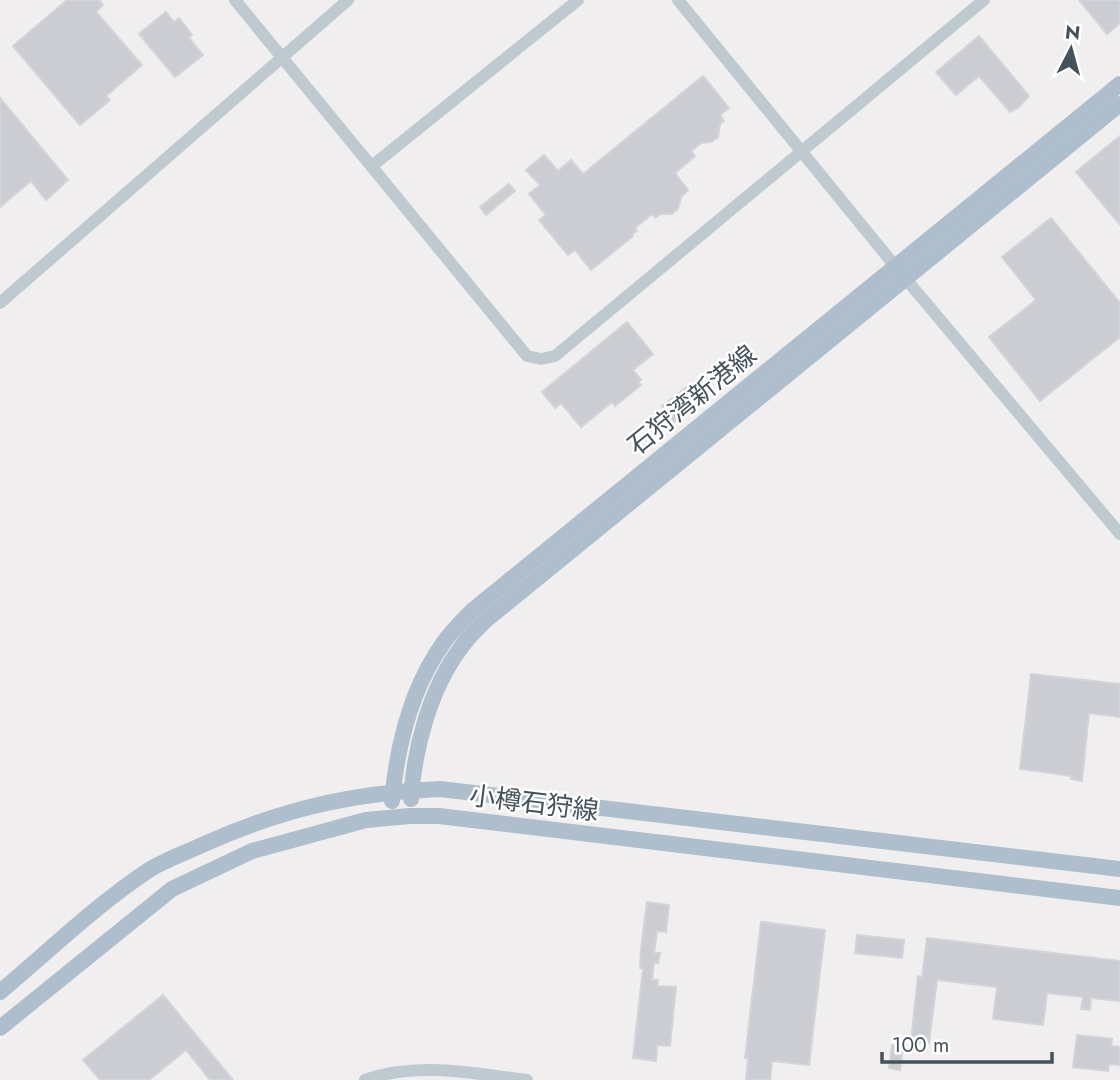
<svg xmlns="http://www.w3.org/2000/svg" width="1120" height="1080" font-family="Jost,'Noto Sans JP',sans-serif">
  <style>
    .building { fill: #cbcdd3; stroke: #d2d4d9; stroke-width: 2 }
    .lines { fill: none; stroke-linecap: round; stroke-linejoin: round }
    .minor { stroke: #bec9d0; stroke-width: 12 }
    .major { stroke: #aebecc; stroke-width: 16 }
    .labels { text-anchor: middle; stroke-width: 5; stroke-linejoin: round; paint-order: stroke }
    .street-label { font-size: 26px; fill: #46525b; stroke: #fff }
  </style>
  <rect width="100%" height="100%" fill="#f0eeee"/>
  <g class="building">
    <polygon points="67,0 99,0 103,5 96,12 142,65 106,96 110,100 80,125 13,46"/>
    <polygon points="1079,0 1120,0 1120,23 1107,34"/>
    <polygon points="166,12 174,22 179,18 192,35 189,38 203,55 175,77 139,34"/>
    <polygon points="979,36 1029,96 1018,108 1010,112 979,76 956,95 936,72"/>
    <polygon points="703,76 729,108 720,115 724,121 720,124 718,137 711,142 701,143 691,151 695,156 675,173 688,190 681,197 678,209 672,214 661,214 655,218 652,214 635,228 637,231 632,234 633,236 591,270 575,250 568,255 539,220 546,215 529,194 540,185 526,170 544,155 558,171 571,160 583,174"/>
    <polygon points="0,98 68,180 46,200 31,181 0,207"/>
    <polygon points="1120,136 1120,225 1076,172"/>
    <polygon points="509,184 515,191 486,215 480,207"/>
    <polygon points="1051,218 1120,303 1120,337 1040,401 989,337 1036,300 1002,257"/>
    <polygon points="627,322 653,354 633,370 641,380 638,382 641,385 615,406 612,402 581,427 561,403 555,408 542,392"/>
    <polygon points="687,387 699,402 674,422 662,406"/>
    <polygon points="1031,674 1120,684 1120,717 1089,713 1082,781 1071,779 1072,776 1020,769"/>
    <polygon points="647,902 669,905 666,932 657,931 654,953 660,953 658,963 654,962 652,980 658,980 657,986 676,987 670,1046 657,1045 656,1061 633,1058 643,968 640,968 641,949"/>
    <polygon points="761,922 825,930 809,1065 772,1061 770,1080 746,1080 748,1058 745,1058"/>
    <polygon points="857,935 904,940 902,958 855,953"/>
    <polygon points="927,938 1120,961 1120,1001 1091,998 1090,1010 1081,1009 1083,997 1047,993 1043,1025 993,1019 997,987 937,980 929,1043 911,1041 918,976 922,977"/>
    <polygon points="163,995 209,1051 233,1080 210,1080 186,1050 149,1080 100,1080 83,1060"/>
    <polygon points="1077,1035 1112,1039 1111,1046 1120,1047 1120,1065 1109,1064 1108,1071 1073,1067"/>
    <polygon points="892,1045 903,1046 900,1070 889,1068"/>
  </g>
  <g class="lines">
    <g class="minor">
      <polyline points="235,0 527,356 541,359 555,356 984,0"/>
      <polyline points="678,0 895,266 1120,534"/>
      <polyline points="372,166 578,0"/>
      <polyline points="0,303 348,0"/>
      <path d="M365,1080C417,1061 475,1074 527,1080"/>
    </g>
    <g class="major">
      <path d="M411,799C414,749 430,689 460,649C467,638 477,629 486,620L1120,104"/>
      <path d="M392,801C397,746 411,688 444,642C452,631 463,620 473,610L1120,84"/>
      <path d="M0,992C49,951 96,905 149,870C165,860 185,853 202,845C282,809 352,793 440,789L1120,869"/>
      <polyline points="0,1028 172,889 252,851 366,820 410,816 439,816 1120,898"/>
    </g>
  </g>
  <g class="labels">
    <g class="street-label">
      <text transform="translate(692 400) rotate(-39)" y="9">石狩湾新港線</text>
      <text transform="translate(534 803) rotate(7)" y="9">小樽石狩線</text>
    </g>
  </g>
  <g transform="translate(1071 49) rotate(6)" stroke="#ffffff" stroke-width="5" paint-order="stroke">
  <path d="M0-5L12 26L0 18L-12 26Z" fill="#46525b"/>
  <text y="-10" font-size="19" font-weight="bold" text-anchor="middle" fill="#46525b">N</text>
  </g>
  <path d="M882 1052v10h170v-10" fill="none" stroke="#46525b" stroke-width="3.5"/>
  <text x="892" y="1052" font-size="21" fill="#46525b" stroke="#ffffff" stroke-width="5" paint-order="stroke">100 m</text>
</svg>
